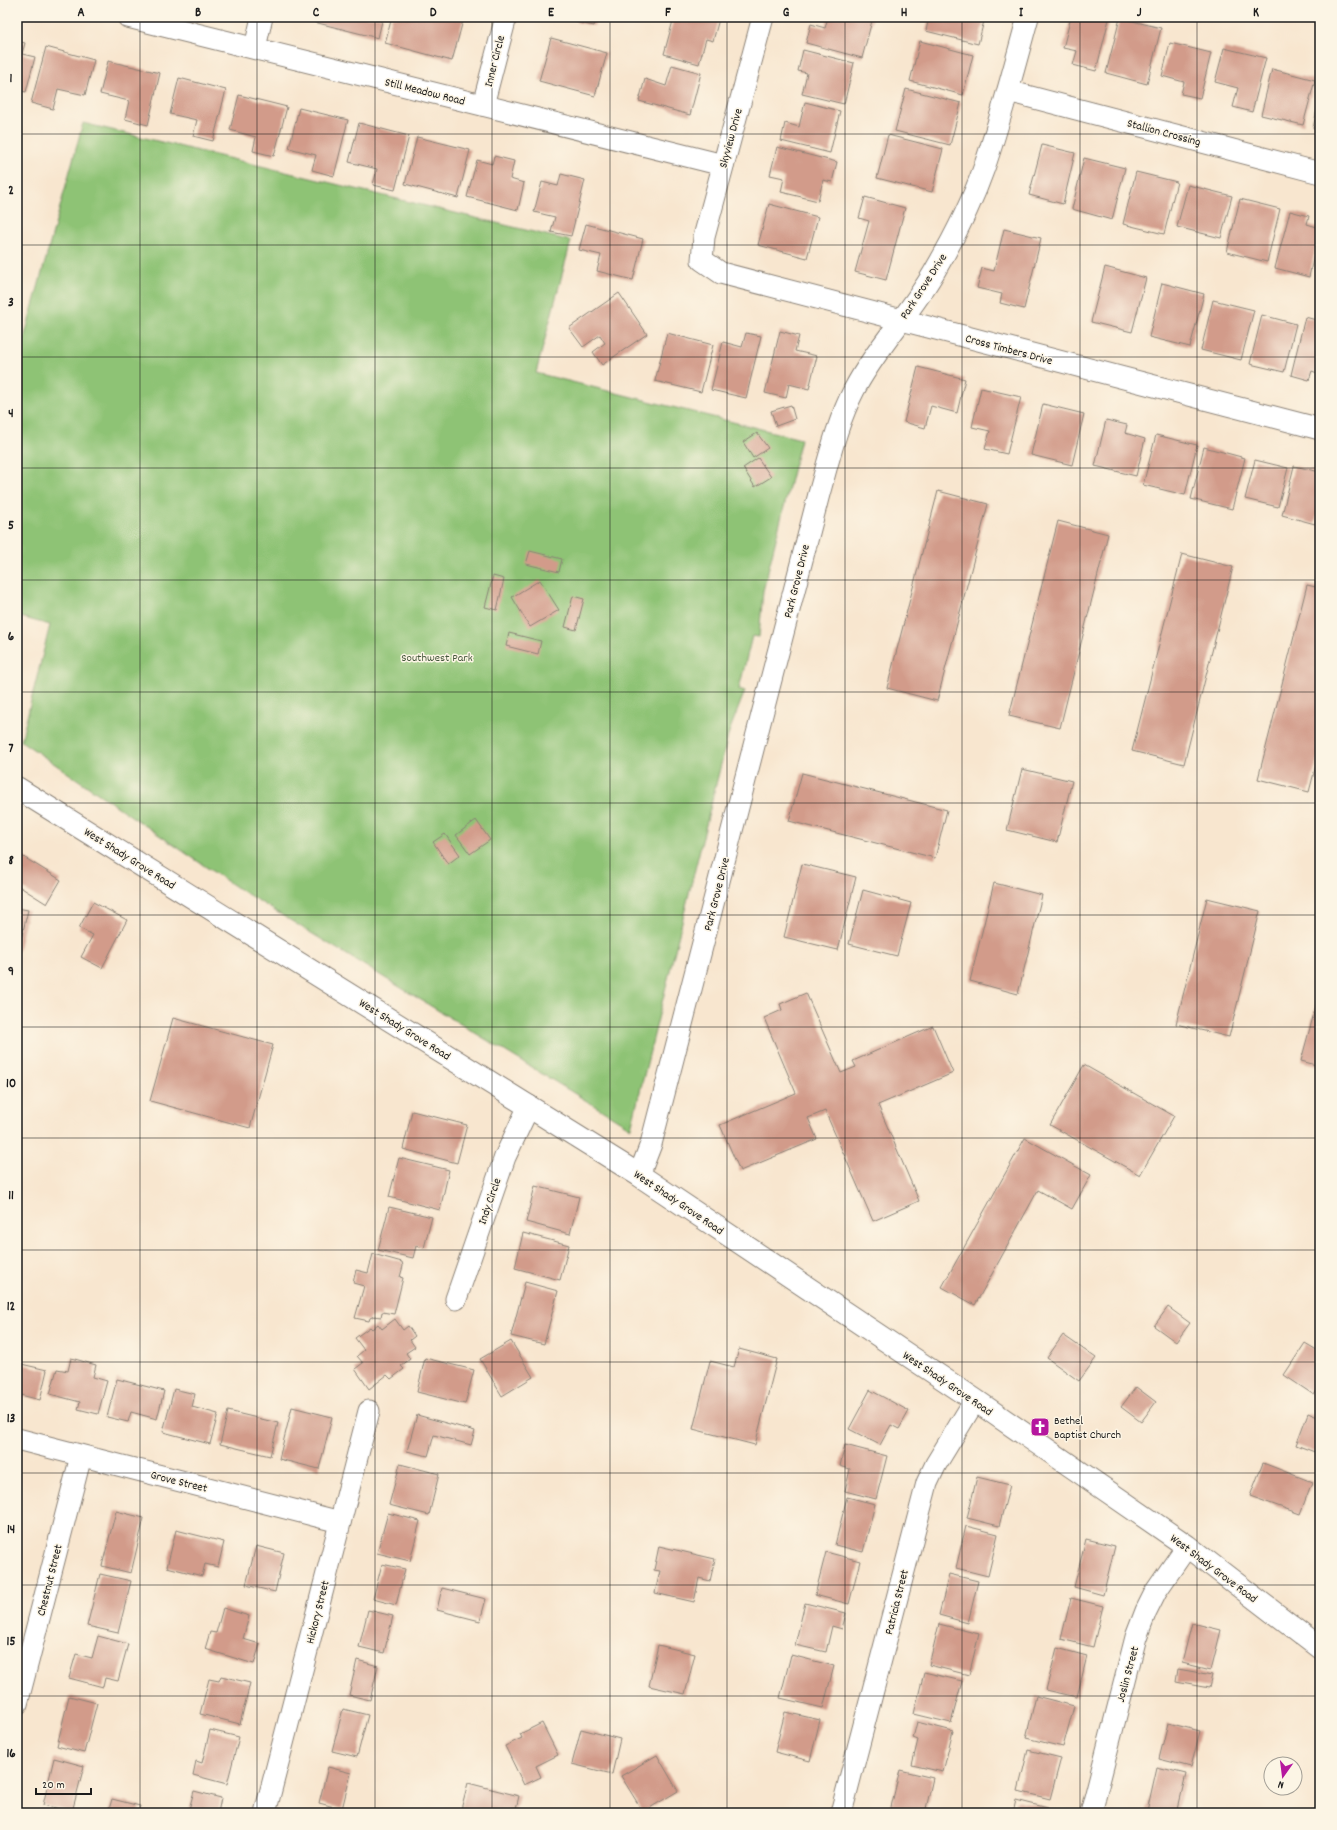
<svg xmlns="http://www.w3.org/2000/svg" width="1337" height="1830" font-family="Dekko,sans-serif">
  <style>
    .green { fill: #8ec375; stroke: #557048 }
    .building { fill: #d29b8a }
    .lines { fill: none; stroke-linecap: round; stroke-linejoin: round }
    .minor-casing { stroke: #8a8176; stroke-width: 23 }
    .secondary-casing { stroke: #8a8176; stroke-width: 24 }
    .minor { stroke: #fff; stroke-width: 21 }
    .secondary { stroke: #fff; stroke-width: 22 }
    .grid { fill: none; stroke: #1c1c1c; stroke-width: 1; stroke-opacity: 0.55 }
    .labels { text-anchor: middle; stroke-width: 3; stroke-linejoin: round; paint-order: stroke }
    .street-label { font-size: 12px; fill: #1c1c1c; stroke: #fcf5e5 }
    .park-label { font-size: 12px; fill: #44563b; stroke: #fcf5e5 }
    .poi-label { font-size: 12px; fill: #1c1c1c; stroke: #fcf5e5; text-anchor: start }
    .neatline { fill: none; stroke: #1c1c1c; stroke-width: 1.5 }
    .grid-label { font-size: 13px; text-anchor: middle; font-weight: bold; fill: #1c1c1c }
  </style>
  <rect width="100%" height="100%" fill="#fcf5e5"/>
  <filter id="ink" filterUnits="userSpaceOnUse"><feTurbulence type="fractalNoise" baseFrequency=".025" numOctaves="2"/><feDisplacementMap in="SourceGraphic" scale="8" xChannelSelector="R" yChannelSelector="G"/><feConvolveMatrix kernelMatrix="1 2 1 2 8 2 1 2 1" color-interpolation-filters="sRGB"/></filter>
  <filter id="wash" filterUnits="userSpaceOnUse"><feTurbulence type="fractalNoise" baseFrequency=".012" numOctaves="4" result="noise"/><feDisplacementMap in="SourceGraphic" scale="16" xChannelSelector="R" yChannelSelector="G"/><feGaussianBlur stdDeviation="0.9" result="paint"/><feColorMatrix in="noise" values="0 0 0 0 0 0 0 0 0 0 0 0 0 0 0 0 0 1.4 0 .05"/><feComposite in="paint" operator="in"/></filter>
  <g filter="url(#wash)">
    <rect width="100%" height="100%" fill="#f8e6cf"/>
    <polygon class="green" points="83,123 571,241 536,373 801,439 763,591 759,637 752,636 739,689 745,691 729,732 631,1128 234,886 21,741 50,625 17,616 17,364"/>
    <g id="blocks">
      <g class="building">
        <polygon points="315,17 383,17 378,38 314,22"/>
        <polygon points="392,17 464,17 452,61 385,43"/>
        <polygon points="577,17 610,17 610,21 596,18 594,26 576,22"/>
        <polygon points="674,17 711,17 719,19 713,41 706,39 699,64 664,54"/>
        <polygon points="828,17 873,17 862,58 806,43 811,24 825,28"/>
        <polygon points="929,17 985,17 978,44 926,31"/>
        <polygon points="1071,17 1100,17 1109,19 1096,71 1073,65 1077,51 1063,48"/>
        <polygon points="1120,18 1161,28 1147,84 1106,73"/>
        <polygon points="551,38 607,53 595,96 539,81"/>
        <polygon points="17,41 25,43 22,54 35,57 26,92 17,90"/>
        <polygon points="920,41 973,55 963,95 910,81"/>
        <polygon points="1170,43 1211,53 1200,98 1181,94 1184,82 1162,76"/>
        <polygon points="46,47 94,60 85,95 58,89 53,109 31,103"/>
        <polygon points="1224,48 1266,58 1252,112 1233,107 1238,88 1215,82"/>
        <polygon points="803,50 854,63 844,104 802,94 807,73 798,71"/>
        <polygon points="108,61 160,73 148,125 125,119 129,101 100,94"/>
        <polygon points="672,65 701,73 690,115 639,101 645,79 666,86"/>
        <polygon points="1272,69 1315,80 1303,125 1261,115"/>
        <polygon points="179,78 226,90 213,141 193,136 197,120 170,114"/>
        <polygon points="906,89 961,103 950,145 895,131"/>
        <polygon points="239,95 287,107 274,156 253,151 256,137 230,130"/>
        <polygon points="1319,100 1320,100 1320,130 1313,128"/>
        <polygon points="805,102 840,111 830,153 781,141 785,123 799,127"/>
        <polygon points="299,108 348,120 334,176 312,170 316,155 289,148"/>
        <polygon points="359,123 409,136 395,190 373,185 377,169 349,162"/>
        <polygon points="888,135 943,149 932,192 877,178"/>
        <polygon points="417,137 470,150 458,198 405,184"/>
        <polygon points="1042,145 1075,153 1063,204 1029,195"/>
        <polygon points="777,147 837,162 832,182 823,180 818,201 781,192 784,178 770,175"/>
        <polygon points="494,156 514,161 510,179 524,183 518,210 467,197 477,160 492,164"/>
        <polygon points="1084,158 1125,168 1112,220 1072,209"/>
        <polygon points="1136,172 1177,182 1164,234 1123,224"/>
        <polygon points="561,174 585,180 571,236 551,232 555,217 534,212 542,182 558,186"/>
        <polygon points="1188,185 1232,196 1221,238 1177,227"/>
        <polygon points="865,197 905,208 886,280 855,272 869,221 859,218"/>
        <polygon points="1240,199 1280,209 1267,262 1227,252"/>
        <polygon points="769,204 818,217 807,258 758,245"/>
        <polygon points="1290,211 1309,216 1307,224 1320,228 1309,277 1275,268"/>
        <polygon points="586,224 643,239 633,280 597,271 601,255 579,250"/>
        <polygon points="1004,229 1041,238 1024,309 1000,303 1002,294 977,288 982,268 994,271"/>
        <polygon points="1105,267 1146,278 1132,332 1091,322"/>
        <polygon points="1162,283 1204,294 1190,347 1149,337"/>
        <polygon points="619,293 647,334 602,365 593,352 605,343 600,335 583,347 569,328"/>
        <polygon points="1213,300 1254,310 1241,360 1201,350"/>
        <polygon points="1262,315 1296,324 1284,372 1250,364"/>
        <polygon points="1305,317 1320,321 1320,374 1312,371 1309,380 1291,375"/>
        <polygon points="780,331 799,336 795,351 817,356 809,389 789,384 786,398 765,393"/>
        <polygon points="667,333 713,345 701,392 655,381"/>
        <polygon points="746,333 761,336 746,398 711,390 723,342 742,347"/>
        <polygon points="918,367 965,379 957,413 931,406 925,428 904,422"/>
        <polygon points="981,388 1021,397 1007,454 985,449 990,431 972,427"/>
        <polygon points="1043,404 1084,414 1072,465 1031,455"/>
        <polygon points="791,405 795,419 776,426 771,411"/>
        <polygon points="1106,420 1127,425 1125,433 1145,439 1136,476 1095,466"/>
        <polygon points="757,433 768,448 753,458 743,442"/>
        <polygon points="1156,435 1197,445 1185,495 1143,485"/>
        <polygon points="1204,447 1245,458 1232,509 1191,499"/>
        <polygon points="758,458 771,477 755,487 743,468"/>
        <polygon points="1255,460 1288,468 1278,507 1245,499"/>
        <polygon points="1294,466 1320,472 1320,503 1315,524 1282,515"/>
        <polygon points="938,491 988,504 937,701 887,688"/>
        <polygon points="1058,521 1108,534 1060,728 1009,716"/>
        <polygon points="530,551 562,559 559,572 526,564"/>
        <polygon points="1182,554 1233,567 1184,764 1132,751"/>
        <polygon points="493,576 504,579 497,610 485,607"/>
        <polygon points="540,580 559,610 530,627 512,597"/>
        <polygon points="1307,585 1320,588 1320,749 1309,792 1258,779"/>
        <polygon points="573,596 584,599 576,630 565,627"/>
        <polygon points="509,633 541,641 538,654 506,646"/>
        <polygon points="1022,769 1072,781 1057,842 1007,830"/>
        <polygon points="802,773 947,810 935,858 789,821"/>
        <polygon points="476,820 490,840 470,854 456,835"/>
        <polygon points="445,834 460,855 448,864 433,842"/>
        <polygon points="17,853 61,880 47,904 17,885"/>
        <polygon points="802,864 856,877 838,950 784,937"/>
        <polygon points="994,883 1042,895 1018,994 970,981"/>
        <polygon points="863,890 911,903 897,956 849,944"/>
        <polygon points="1207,898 1260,911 1229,1037 1176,1024"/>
        <polygon points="93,902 127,920 102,968 81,957 93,935 79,928"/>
        <polygon points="17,908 28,910 18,952 17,952"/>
        <polygon points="1320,991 1320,1066 1301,1061"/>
        <polygon points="806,993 841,1073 856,1067 853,1061 933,1026 953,1073 878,1105 919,1201 873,1221 825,1111 808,1118 817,1139 740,1171 720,1125 796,1093 764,1018 782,1010 780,1004"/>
        <polygon points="173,1018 273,1045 250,1128 150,1101"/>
        <polygon points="1084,1065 1174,1116 1140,1175 1050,1125"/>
        <polygon points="412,1111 467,1125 457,1163 403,1149"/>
        <polygon points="1025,1138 1091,1175 1072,1209 1038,1190 975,1305 942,1287"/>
        <polygon points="399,1158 449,1170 440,1210 389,1197"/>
        <polygon points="535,1186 579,1197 570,1234 526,1222"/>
        <polygon points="389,1207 432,1217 424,1248 416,1246 413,1258 378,1250"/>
        <polygon points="523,1233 569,1245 560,1280 515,1268"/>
        <polygon points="373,1254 402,1262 403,1266 400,1277 403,1278 394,1314 382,1312 381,1317 374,1316 370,1318 369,1321 355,1318 364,1286 353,1283 356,1270 368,1273"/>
        <polygon points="525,1282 558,1291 544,1344 511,1336"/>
        <polygon points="1168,1307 1190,1323 1176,1342 1154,1326"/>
        <polygon points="395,1319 403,1330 408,1326 415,1336 410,1340 415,1347 406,1353 410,1359 401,1366 404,1369 391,1379 387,1375 369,1389 355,1369 363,1363 357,1356 364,1350 355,1338 370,1327 372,1329 378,1324 382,1329"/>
        <polygon points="1063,1335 1096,1358 1079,1381 1047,1358"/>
        <polygon points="511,1341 533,1377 502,1396 480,1359"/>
        <polygon points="1305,1343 1320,1352 1320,1386 1314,1395 1284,1375"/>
        <polygon points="739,1349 777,1359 755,1445 693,1429 710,1361 734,1367"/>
        <polygon points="71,1358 96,1365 93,1377 107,1381 98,1414 78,1409 80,1402 50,1394 57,1369 68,1371"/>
        <polygon points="425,1358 474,1370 465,1404 417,1392"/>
        <polygon points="17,1363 47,1370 40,1400 17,1394"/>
        <polygon points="117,1379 164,1391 157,1419 131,1412 128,1422 107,1417"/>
        <polygon points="1136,1387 1156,1402 1141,1422 1121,1407"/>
        <polygon points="174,1389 195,1394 192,1407 218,1414 210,1444 163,1432"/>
        <polygon points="870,1390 909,1411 899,1429 891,1425 880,1445 849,1429"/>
        <polygon points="292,1407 332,1417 319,1469 279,1459"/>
        <polygon points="228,1411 278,1423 270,1456 220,1444"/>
        <polygon points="1308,1413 1320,1418 1320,1454 1296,1445"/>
        <polygon points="417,1415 475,1431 471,1445 434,1435 428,1456 407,1451"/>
        <polygon points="845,1445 887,1456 876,1499 845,1491 850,1469 840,1466"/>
        <polygon points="1263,1463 1312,1482 1300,1514 1250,1496"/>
        <polygon points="400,1464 439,1474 429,1515 389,1505"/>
        <polygon points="977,1477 1010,1485 999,1526 967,1518"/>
        <polygon points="847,1497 875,1504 863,1552 835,1545"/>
        <polygon points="116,1511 144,1518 131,1573 102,1566"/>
        <polygon points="388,1513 420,1521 410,1561 377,1553"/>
        <polygon points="966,1526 998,1534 988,1576 956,1568"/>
        <polygon points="176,1530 224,1542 218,1567 205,1564 202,1576 167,1567"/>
        <polygon points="1086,1539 1115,1546 1103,1595 1074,1587"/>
        <polygon points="256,1546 284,1553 275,1592 246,1585"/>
        <polygon points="659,1546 715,1559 710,1581 699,1578 694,1602 655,1593 660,1571 654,1570"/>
        <polygon points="826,1552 860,1561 849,1604 815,1595"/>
        <polygon points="382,1564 405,1569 396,1605 373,1599"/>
        <polygon points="100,1574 131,1581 118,1633 87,1626"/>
        <polygon points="949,1574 978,1581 968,1623 939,1615"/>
        <polygon points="442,1588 486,1599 480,1621 437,1610"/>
        <polygon points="1071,1598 1103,1606 1093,1647 1061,1639"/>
        <polygon points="805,1603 846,1613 842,1629 832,1626 826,1652 795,1645"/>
        <polygon points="223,1608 249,1616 243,1639 260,1644 254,1664 205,1649 210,1632 216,1633"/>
        <polygon points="368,1610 393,1616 384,1653 359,1647"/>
        <polygon points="1192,1623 1221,1630 1211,1670 1182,1663"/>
        <polygon points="939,1624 979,1634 969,1675 929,1665"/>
        <polygon points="98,1636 128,1644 118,1681 105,1678 103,1687 69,1678 76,1654 92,1658"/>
        <polygon points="658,1645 695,1654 685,1694 649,1686"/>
        <polygon points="1057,1648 1087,1656 1077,1697 1046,1690"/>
        <polygon points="791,1655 834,1666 823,1708 780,1698"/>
        <polygon points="357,1660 378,1666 370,1700 349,1695"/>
        <polygon points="1178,1669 1212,1675 1209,1688 1176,1682"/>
        <polygon points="924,1672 962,1681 951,1723 914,1714"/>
        <polygon points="221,1676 250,1683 240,1724 200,1714 209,1679 219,1681"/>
        <polygon points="69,1696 97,1703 84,1753 57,1746"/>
        <polygon points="1036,1696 1074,1706 1063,1747 1026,1738"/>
        <polygon points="343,1709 368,1715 357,1757 332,1751"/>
        <polygon points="785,1712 820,1720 810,1761 775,1752"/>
        <polygon points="917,1722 953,1731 943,1772 912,1765 918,1740 913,1738"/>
        <polygon points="542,1723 558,1755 536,1766 541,1777 524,1785 505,1746 522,1738 520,1734"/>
        <polygon points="1168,1723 1200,1731 1191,1767 1159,1759"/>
        <polygon points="581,1729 620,1739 612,1774 572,1764"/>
        <polygon points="210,1730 239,1737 227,1784 193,1775 196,1761 202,1763"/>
        <polygon points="1028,1750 1061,1758 1050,1799 1018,1791"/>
        <polygon points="657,1755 678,1791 643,1812 621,1776"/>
        <polygon points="54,1758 84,1766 72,1812 43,1805"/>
        <polygon points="328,1767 351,1773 342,1809 319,1803"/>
        <polygon points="1157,1767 1186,1774 1177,1813 1156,1813 1147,1811"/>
        <polygon points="900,1770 933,1778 925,1813 899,1813 890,1811"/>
        <polygon points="468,1783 519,1796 515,1813 504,1810 503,1813 460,1813"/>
        <polygon points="194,1791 221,1798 218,1813 188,1813"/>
        <polygon points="112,1799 140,1806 138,1813 108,1813"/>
        <polygon points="1016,1800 1048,1808 1047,1813 1013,1813"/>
      </g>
    </g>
  </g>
  <g filter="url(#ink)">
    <use href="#blocks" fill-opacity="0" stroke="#8a8176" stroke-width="1"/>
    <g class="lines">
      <defs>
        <g id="minor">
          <polyline points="128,17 723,165"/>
          <polyline points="763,17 704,237 702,260 721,273 1320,429"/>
          <polyline points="255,48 262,17"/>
          <polyline points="1008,91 1320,173"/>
          <polyline points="483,105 506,17"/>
          <path d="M639,1175L651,1144L819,494C829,459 837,423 854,390C877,346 913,311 937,267C955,236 972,202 984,168C1001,119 1014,68 1028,17"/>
          <polyline points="456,1299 505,1157 529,1106"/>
          <polyline points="17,1439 340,1522"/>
          <polyline points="17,1704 81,1456"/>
          <polyline points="265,1813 369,1411"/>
          <polyline points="841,1813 927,1483 936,1464 975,1400"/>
          <polyline points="1091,1813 1136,1637 1146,1611 1156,1591 1187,1546"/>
        </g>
        <polyline id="secondary" points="17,788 639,1175 975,1400 1187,1546 1320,1648"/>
      </defs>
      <use href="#minor" class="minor-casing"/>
      <use href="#secondary" class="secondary-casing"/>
      <use href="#minor" class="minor"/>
      <use href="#secondary" class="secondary"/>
    </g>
  </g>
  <path class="grid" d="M140,17V1813M257,17V1813M375,17V1813M492,17V1813M610,17V1813M727,17V1813M845,17V1813M962,17V1813M1080,17V1813M1197,17V1813M17,134H1320M17,245H1320M17,357H1320M17,468H1320M17,580H1320M17,692H1320M17,803H1320M17,915H1320M17,1027H1320M17,1138H1320M17,1250H1320M17,1362H1320M17,1473H1320M17,1585H1320M17,1696H1320"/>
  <defs>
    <symbol id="church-square" viewBox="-11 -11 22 22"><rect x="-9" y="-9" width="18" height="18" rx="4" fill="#b5179e" stroke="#fcf5e5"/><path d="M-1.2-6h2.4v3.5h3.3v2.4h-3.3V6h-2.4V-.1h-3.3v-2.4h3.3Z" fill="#fff"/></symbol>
  </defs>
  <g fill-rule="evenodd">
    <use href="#church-square" x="1029" y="1416" width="22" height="22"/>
  </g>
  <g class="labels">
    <g class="street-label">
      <text transform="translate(494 61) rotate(-76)" y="4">Inner Circle</text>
      <text transform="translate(425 91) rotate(14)" y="4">Still Meadow Road</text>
      <text transform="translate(1164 132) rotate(15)" y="4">Stallion Crossing</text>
      <text transform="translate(730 138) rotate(-75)" y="4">Skyview Drive</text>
      <text transform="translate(923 286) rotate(-57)" y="4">Park Grove Drive</text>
      <text transform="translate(1009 349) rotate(15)" y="4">Cross Timbers Drive</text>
      <text transform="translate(796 581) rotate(-76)" y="4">Park Grove Drive</text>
      <text transform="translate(130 858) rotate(32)" y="4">West Shady Grove Road</text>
      <text transform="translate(716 894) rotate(-76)" y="4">Park Grove Drive</text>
      <text transform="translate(405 1029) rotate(32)" y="4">West Shady Grove Road</text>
      <text transform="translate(489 1201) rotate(-71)" y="4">Indy Circle</text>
      <text transform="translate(679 1202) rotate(34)" y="4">West Shady Grove Road</text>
      <text transform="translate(948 1383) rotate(34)" y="4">West Shady Grove Road</text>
      <text transform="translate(179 1481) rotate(14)" y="4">Grove Street</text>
      <text transform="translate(1214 1568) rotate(37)" y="4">West Shady Grove Road</text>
      <text transform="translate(49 1580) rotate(-76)" y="4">Chestnut Street</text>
      <text transform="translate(896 1602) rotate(-76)" y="4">Patricia Street</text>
      <text transform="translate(317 1612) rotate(-76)" y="4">Hickory Street</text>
      <text transform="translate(1127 1674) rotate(-75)" y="4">Joslin Street</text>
    </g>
    <g class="park-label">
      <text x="437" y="661">Southwest Park</text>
    </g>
    <g class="poi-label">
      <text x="1054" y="1424">Bethel<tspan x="1054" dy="14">Baptist Church</tspan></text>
    </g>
  </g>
  <rect width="1337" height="1830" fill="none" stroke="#fcf5e5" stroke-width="44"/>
  <g transform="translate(1283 1776) rotate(194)"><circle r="19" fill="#fcf5e5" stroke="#a29e95"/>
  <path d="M0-3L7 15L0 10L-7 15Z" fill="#b5179e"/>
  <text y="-6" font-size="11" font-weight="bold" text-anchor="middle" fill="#1c1c1c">N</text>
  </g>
  <path d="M36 1788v6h55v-6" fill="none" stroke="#1c1c1c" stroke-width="2"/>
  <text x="42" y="1788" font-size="12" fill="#1c1c1c" stroke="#fcf5e5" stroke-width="3" paint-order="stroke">20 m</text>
  <rect x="22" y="22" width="1293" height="1786" class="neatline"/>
  <g class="grid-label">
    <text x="81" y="16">A</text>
    <text x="198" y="16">B</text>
    <text x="316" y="16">C</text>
    <text x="433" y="16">D</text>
    <text x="551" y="16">E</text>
    <text x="668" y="16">F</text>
    <text x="786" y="16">G</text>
    <text x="904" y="16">H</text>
    <text x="1021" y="16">I</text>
    <text x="1139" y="16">J</text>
    <text x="1256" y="16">K</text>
    <text x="11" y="82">1</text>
    <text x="11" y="194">2</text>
    <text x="11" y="306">3</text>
    <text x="11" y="417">4</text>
    <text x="11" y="529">5</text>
    <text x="11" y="640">6</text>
    <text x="11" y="752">7</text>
    <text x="11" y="864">8</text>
    <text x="11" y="975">9</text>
    <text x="11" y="1087">10</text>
    <text x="11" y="1199">11</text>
    <text x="11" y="1310">12</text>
    <text x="11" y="1422">13</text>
    <text x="11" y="1533">14</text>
    <text x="11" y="1645">15</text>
    <text x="11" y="1757">16</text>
  </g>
</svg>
